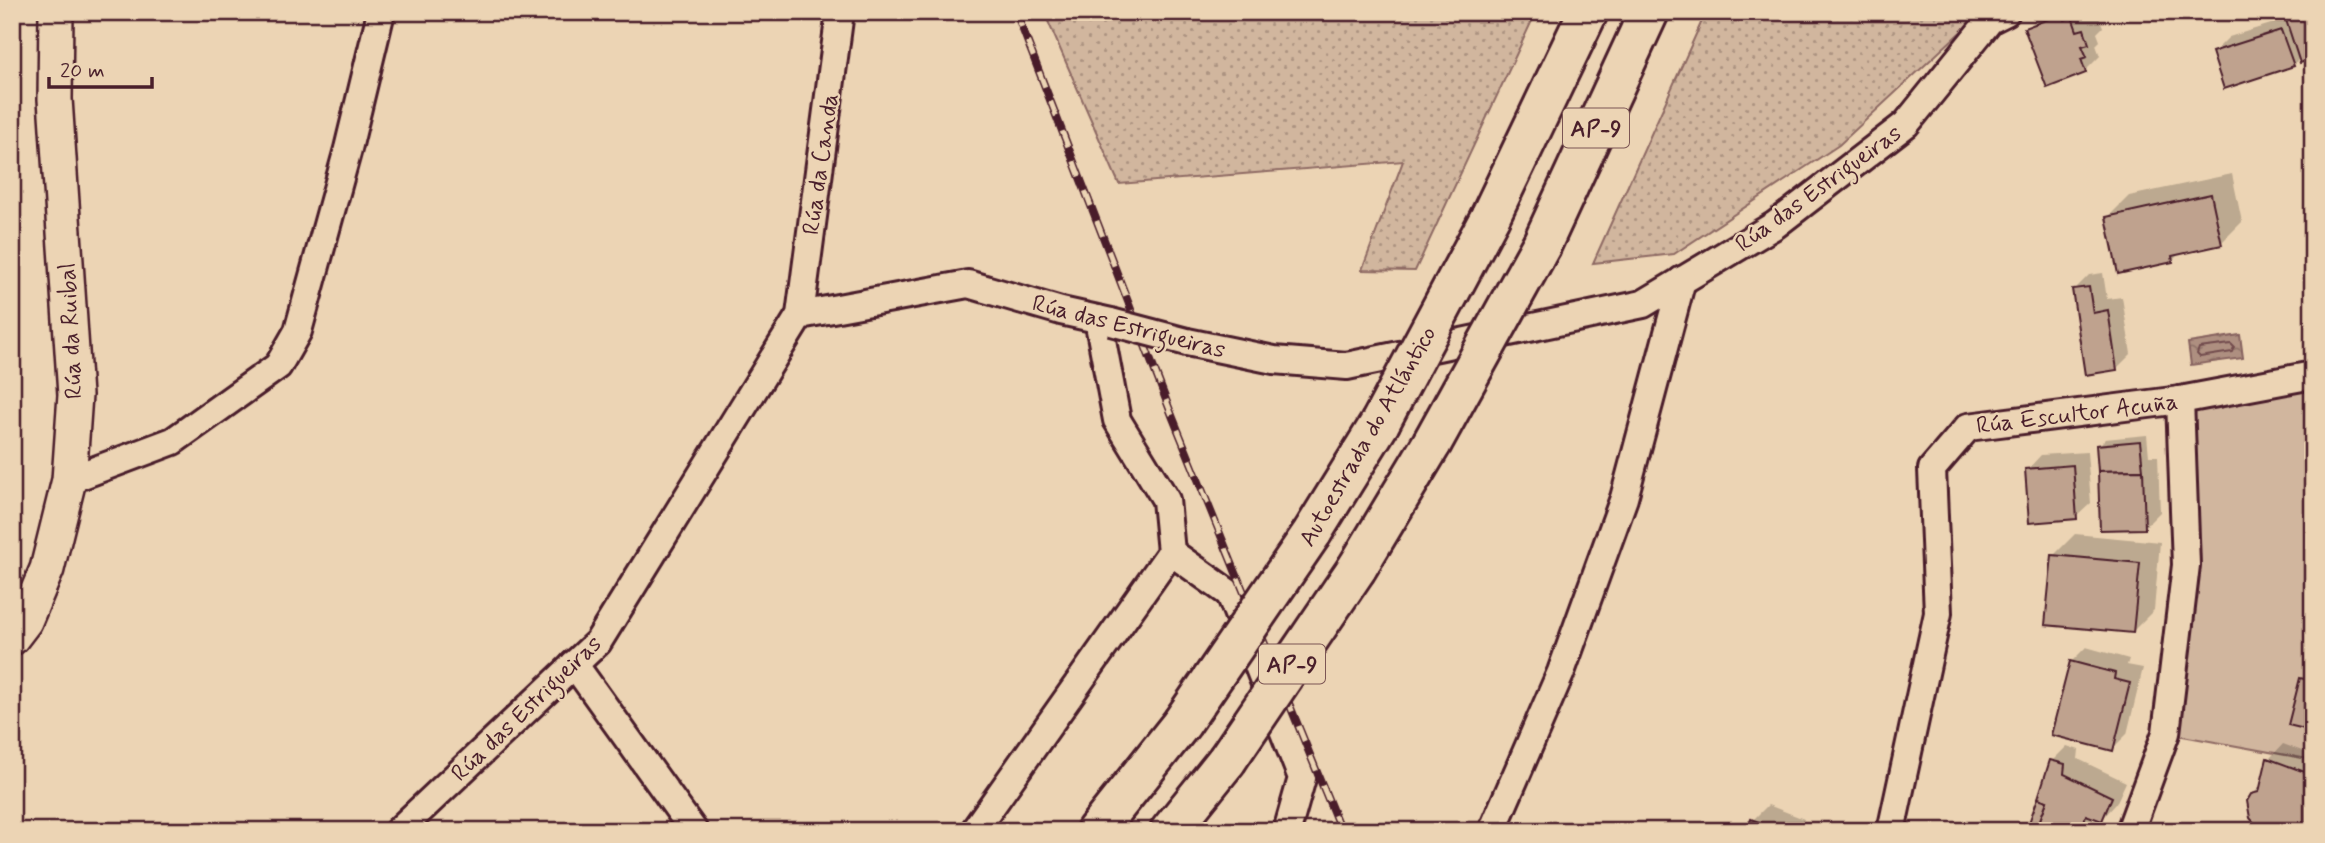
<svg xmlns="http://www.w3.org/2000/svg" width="2325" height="843" font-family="Mynerve,sans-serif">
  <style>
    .grass { fill: url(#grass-dots); stroke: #8e6a64; stroke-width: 2 }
    .park { fill: #d1b69e; stroke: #8e6a64; stroke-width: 2 }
    .water { fill: url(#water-ripples); stroke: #86625e; stroke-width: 2 }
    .shadow { fill: #0003 }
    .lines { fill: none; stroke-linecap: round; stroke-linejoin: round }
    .shore { stroke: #724c4d; stroke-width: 2 }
    .building { fill: #bfa28e; stroke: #4a1f2b; stroke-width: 2 }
    .minor-casing { stroke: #4a1f2b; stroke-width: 32 }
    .tertiary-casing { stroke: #4a1f2b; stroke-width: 38 }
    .motorway-casing { stroke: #4a1f2b; stroke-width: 44 }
    .minor { stroke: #ecd4b4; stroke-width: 26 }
    .tertiary { stroke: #ecd4b4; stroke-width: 33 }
    .motorway { stroke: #ecd4b4; stroke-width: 38 }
    .rail-casing { stroke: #4a1f2b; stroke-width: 8 }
    .rail { stroke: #ecd4b4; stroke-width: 5; stroke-dasharray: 16; stroke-linecap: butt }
    .minor-bridge-casing { stroke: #4a1f2b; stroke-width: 32; stroke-linecap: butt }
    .motorway-bridge-casing { stroke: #4a1f2b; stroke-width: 44; stroke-linecap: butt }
    .minor-bridge { stroke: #ecd4b4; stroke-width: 26 }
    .motorway-bridge { stroke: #ecd4b4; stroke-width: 38 }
    .labels { text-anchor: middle; stroke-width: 5; stroke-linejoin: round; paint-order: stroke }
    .shield { fill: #ecd4b4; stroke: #7b5554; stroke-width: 2 }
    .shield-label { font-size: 23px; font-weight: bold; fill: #4a1f2b }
    .street-label { font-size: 24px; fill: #4a1f2b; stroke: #ecd4b4 }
  </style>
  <defs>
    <pattern id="grass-dots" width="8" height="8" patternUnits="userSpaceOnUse" patternTransform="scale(1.75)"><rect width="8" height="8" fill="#d1b69e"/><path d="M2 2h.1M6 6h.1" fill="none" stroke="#ac9381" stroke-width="1.8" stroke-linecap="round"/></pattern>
    <pattern id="water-ripples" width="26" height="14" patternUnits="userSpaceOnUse" patternTransform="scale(1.75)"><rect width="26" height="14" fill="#ae8f80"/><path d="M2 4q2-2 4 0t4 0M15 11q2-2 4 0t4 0" fill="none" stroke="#907469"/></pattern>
  </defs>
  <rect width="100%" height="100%" fill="#ecd4b4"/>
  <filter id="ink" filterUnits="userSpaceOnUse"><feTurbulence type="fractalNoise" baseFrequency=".0143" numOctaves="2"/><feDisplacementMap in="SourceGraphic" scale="14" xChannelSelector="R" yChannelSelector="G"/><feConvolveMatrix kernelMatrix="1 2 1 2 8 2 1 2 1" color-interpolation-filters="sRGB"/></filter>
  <g filter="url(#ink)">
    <g class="grass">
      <polygon points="1044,12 1536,12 1415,271 1362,270 1403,161 1119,184"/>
      <polygon points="1706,12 1982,12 1839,145 1674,254 1593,263"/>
    </g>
    <polygon class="park" points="2313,375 2313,760 2166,733 2180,400"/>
    <polygon class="water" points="2240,335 2243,358 2191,365 2188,343"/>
    <g class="shadow">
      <polygon points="2046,12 2090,12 2092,18 2098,15 2103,27 2097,33 2100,41 2096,45 2100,56 2085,71 2048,85 2026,29"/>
      <polygon points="2287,19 2300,58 2293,65 2214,52 2229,37"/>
      <polygon points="2232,174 2242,222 2221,243 2181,252 2173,260 2108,217 2129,196"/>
      <polygon points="2103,273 2107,299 2122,297 2131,354 2116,369 2074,290 2089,275"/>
      <polygon points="2147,435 2149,456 2158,456 2160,512 2145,527 2098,446 2105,439"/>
      <polygon points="2087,452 2091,503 2076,517 2027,470 2041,455"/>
      <polygon points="2075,534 2160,542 2154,610 2133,631 2053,556"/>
      <polygon points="2086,647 2129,659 2127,665 2143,668 2127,734 2112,749 2071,662"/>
      <polygon points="2313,667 2313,729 2302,679"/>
      <polygon points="2283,744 2313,755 2313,831 2252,795 2263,784 2269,759"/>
      <polygon points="2067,746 2079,750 2078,759 2126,782 2116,804 2102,819 2094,816 2084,831 2058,831 2041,825 2036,831 2028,831 2052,761"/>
      <polygon points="1768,805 1804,819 1799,831 1749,831 1753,820"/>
    </g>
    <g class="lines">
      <polygon class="shore" points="2231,344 2234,347 2232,352 2200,357 2197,354 2199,348"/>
    </g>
    <g class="building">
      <polygon points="2283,12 2301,12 2285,17"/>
      <polygon points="2301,12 2313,12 2313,59 2300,63 2285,17"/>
      <polygon points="2062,14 2065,20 2072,17 2077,31 2084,29 2089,44 2082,46 2087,57 2081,59 2086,73 2047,88 2024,28"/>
      <polygon points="2281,30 2294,66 2224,89 2212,52"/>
      <polygon points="2211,194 2222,245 2172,256 2173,262 2118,274 2106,217"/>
      <polygon points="2089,287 2093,313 2108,310 2117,370 2085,375 2072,289"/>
      <polygon points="2140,441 2143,470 2098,471 2096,445"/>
      <polygon points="2073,465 2077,519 2029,523 2025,469"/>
      <polygon points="2143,470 2145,529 2100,530 2098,471"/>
      <polygon points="2052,555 2140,563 2133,633 2045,625"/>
      <polygon points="2070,661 2115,673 2114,679 2130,683 2113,751 2051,735"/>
      <polygon points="2300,678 2313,681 2313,731 2288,725"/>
      <polygon points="2267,758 2313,775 2313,831 2261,831 2250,818 2247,801 2251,794 2259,792"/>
      <polygon points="2050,760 2065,764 2064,774 2112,797 2102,821 2086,815 2081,831 2053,831 2038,825 2047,801 2038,798"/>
      <polygon points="2038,798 2047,801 2038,825 2036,831 2026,831"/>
      <polygon points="1751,819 1782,831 1747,831"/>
    </g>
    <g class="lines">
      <defs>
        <g id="minor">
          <polyline points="800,315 968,284 1061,311 1111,322"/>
          <polyline points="1187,342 1274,360 1347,366 1643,304 1775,225 1906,124 1990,20 2006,12"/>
          <polyline points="69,480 173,441 278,366 298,331 348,149 381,12"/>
          <polyline points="1171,552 1230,594 1302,778 1287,831"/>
          <polyline points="574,664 694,831"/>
          <polyline points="398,831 598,642 800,315 840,12"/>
          <polyline points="974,831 1171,552 1166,500 1117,420 1098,319"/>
          <polyline points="1492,831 1561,672 1624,498 1682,280"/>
          <polyline points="1891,831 1938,613 1932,469 1968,427 2180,400 2313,375"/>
          <polyline points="2130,831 2166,733 2186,565 2180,400"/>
        </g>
        <polyline id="tertiary" points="12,638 25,621 47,569 69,480 75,395 55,99 56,12"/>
        <g id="motorway">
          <polyline points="1490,217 1588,12"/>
          <polyline points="1542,244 1649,12"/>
          <polyline points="1312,533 1380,423"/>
          <polyline points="1357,568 1432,443"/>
          <polyline points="1096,831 1182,723"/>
          <polyline points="1170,831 1227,760"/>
        </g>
      </defs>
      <use href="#minor" class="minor-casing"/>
      <use href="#tertiary" class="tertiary-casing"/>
      <use href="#motorway" class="motorway-casing"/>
      <use href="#minor" class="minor"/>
      <use href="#tertiary" class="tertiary"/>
      <use href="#motorway" class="motorway"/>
      <defs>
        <polyline id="rail" points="1016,12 1173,418 1341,831"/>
      </defs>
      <use href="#rail" class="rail-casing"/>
      <use href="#rail" class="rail"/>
      <defs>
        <polyline id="minor-bridge" points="1111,322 1187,342"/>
        <g id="motorway-bridge">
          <polyline points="1380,423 1490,217"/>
          <polyline points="1432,443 1542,244"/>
          <polyline points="1182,723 1312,533"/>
          <polyline points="1227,760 1357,568"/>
        </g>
      </defs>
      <use href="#minor-bridge" class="minor-bridge-casing"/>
      <use href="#motorway-bridge" class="motorway-bridge-casing"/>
      <use href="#minor-bridge" class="minor-bridge"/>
      <use href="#motorway-bridge" class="motorway-bridge"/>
    </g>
  </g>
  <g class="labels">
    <g class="shield">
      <rect x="1563" y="108.5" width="66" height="39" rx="5"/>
      <rect x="1259" y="644.5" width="66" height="39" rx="5"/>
    </g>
    <g class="shield-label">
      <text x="1596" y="136">AP-9</text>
      <text x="1292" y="672">AP-9</text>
    </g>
    <g class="street-label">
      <text transform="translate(820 164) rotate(-82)" y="8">Rúa da Canda</text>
      <text transform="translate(1818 188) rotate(-36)" y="8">Rúa das Estrigueiras</text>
      <text transform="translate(1129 326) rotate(14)" y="8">Rúa das Estrigueiras</text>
      <text transform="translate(70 331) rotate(-93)" y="8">Rúa da Ruibal</text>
      <text transform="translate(2077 413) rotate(-7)" y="8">Rúa Escultor Acuña</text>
      <text transform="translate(1367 436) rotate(-60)" y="8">Autoestrada do Atlántico</text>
      <text transform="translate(526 708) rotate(-44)" y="8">Rúa das Estrigueiras</text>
    </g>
  </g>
  <rect width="2325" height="843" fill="none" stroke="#ecd4b4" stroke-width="42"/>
  <rect x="21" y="21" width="2283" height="801" fill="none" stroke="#4a1f2b" stroke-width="2.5" filter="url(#ink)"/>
  <path d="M49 77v10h103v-10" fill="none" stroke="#4a1f2b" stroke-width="3.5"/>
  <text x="60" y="77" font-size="21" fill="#4a1f2b" stroke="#ecd4b4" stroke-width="5" paint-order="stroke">20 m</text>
</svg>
